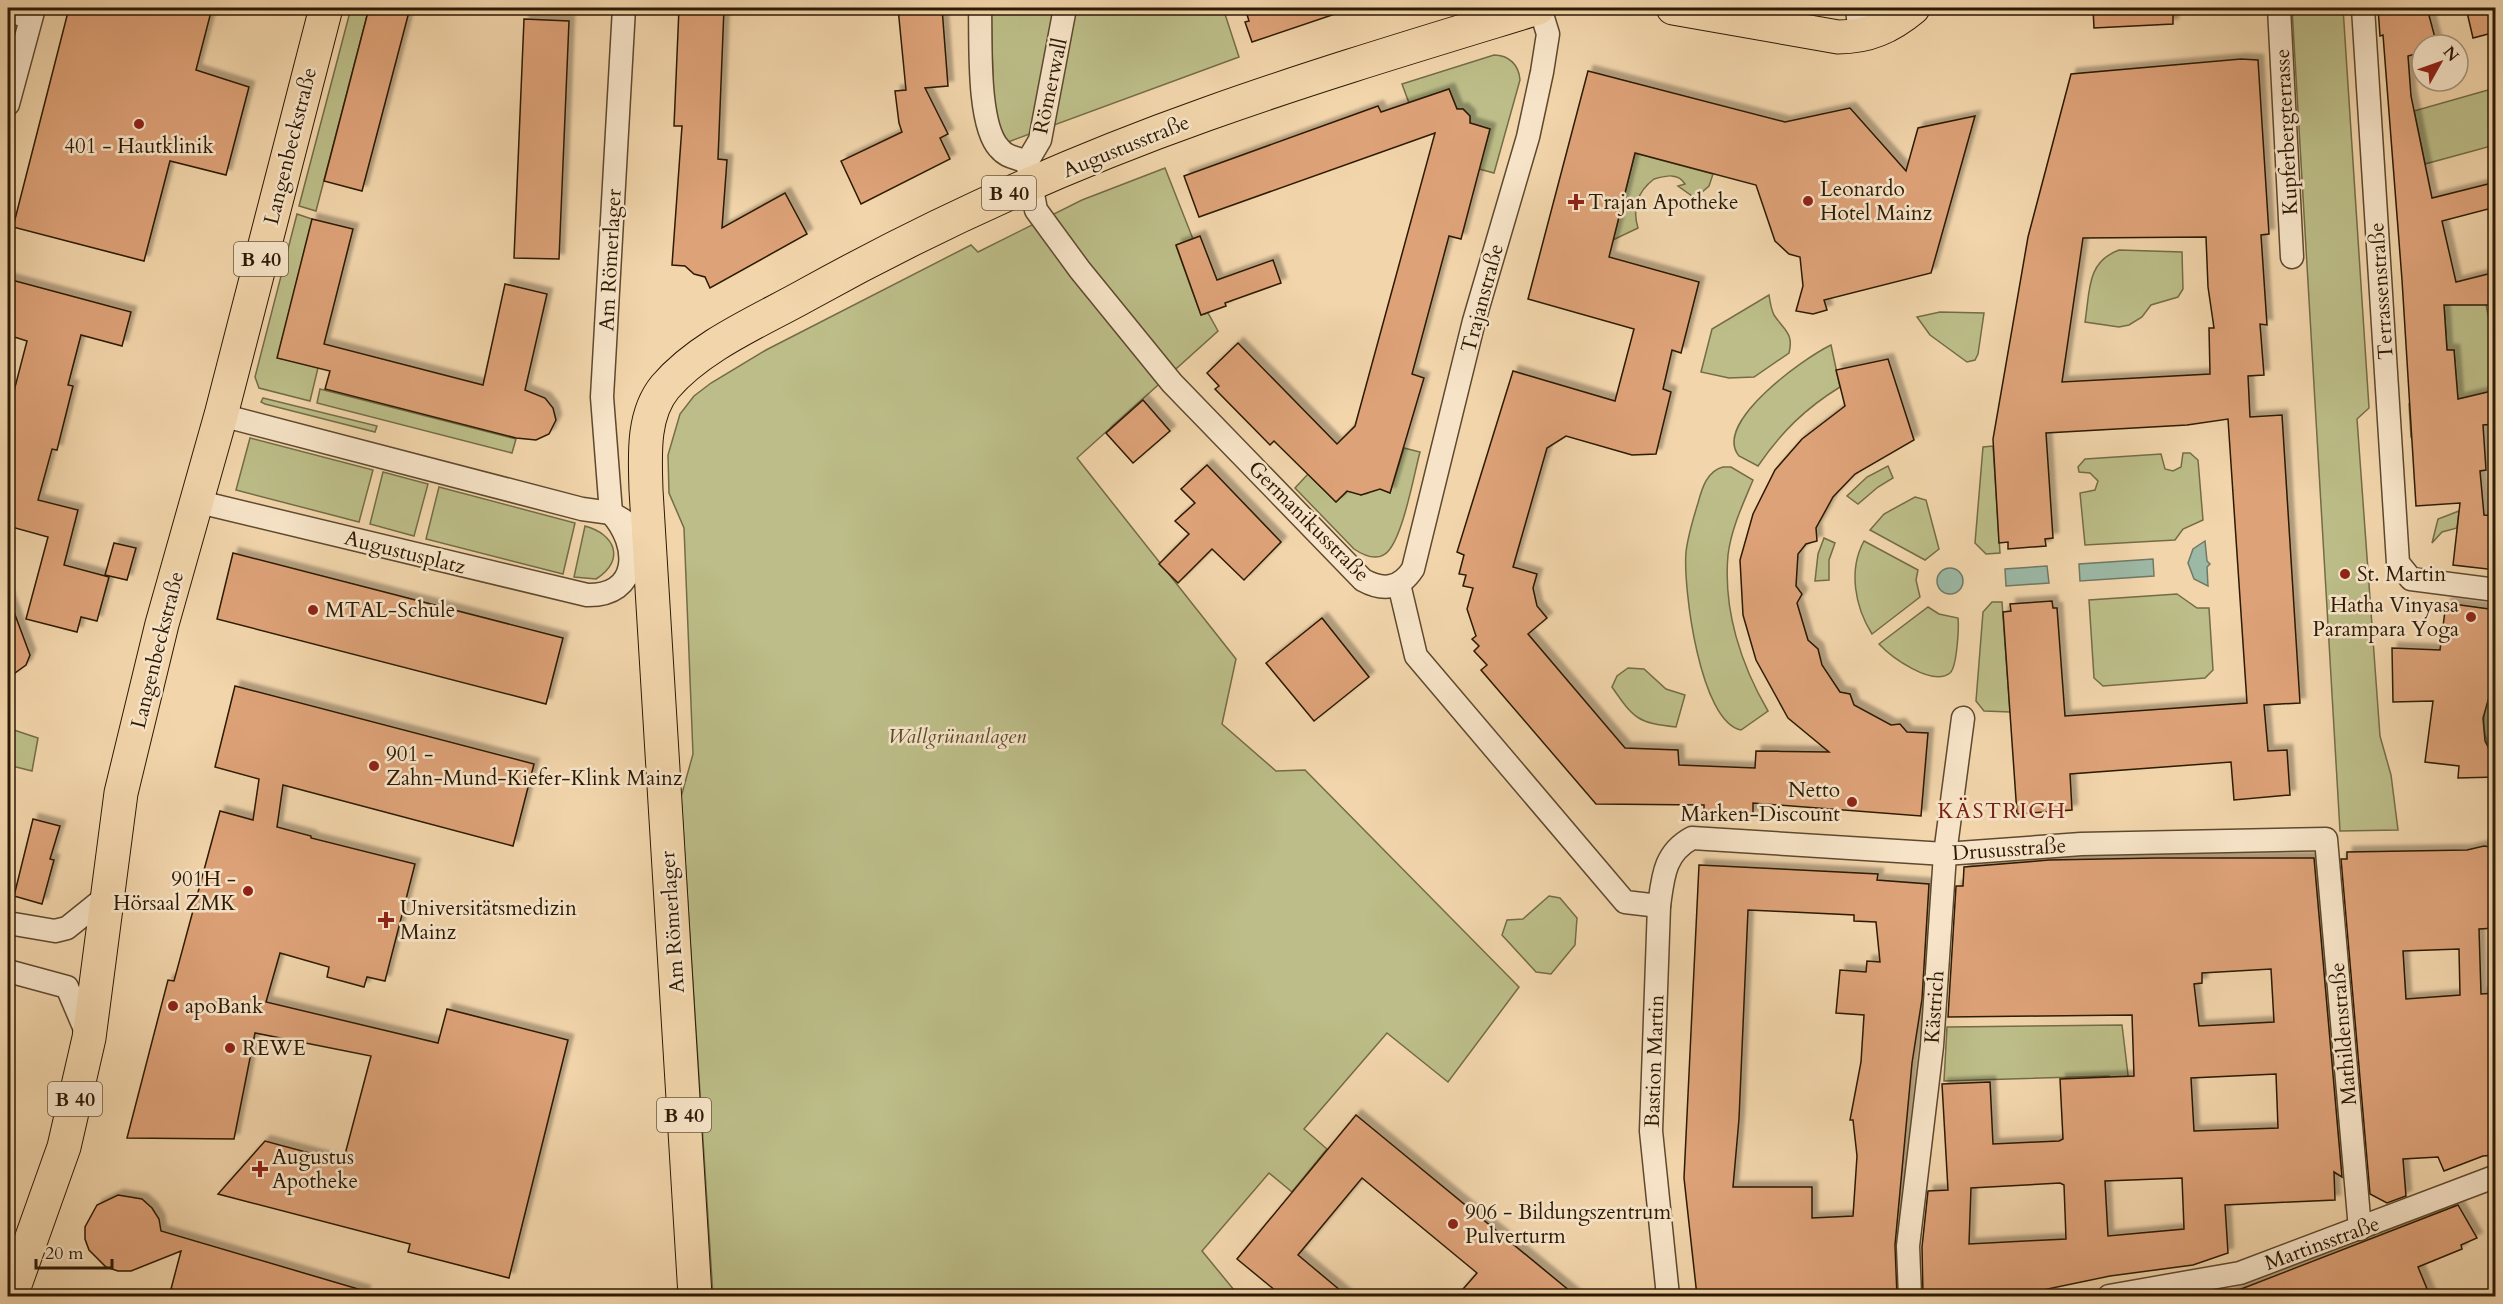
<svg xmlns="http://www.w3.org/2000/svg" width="2503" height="1304" font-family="Cardo,serif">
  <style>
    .green { fill: #bcbd88; stroke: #746c46; stroke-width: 1.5 }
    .water { fill: #9cb9a6; stroke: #6f7966; stroke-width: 1.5 }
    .building { fill: #dea278; stroke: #2c1a05; stroke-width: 1.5; fill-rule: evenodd; filter: url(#shadow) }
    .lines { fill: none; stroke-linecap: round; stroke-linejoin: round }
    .street-casing { stroke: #5e492e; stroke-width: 25 }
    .primary-casing { stroke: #2c1a05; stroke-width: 35 }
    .street { stroke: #f7e4c8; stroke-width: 22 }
    .primary { stroke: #f2d5ab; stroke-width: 33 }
    .poi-dot { fill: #8f2418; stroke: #f7e4c8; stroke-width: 2 }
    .labels { text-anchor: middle; stroke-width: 5; stroke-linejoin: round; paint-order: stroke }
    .shield { fill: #f7e4c8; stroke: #695740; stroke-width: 1.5 }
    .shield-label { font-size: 20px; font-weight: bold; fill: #2c1a05 }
    .street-label { font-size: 21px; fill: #2c1a05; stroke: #f7e4c8 }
    .poi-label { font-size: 21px; fill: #2c1a05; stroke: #f7e4c8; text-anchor: start }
    .park-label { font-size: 21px; font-style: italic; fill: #574b2c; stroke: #f7e4c8 }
    .neighbourhood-label { font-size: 22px; letter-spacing: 1.5px; fill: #7a1f14; stroke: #f7e4c8 }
  </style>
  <defs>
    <filter id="shadow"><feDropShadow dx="5.5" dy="-5.5" stdDeviation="1.5" flood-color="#0004"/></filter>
  </defs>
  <rect width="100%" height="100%" fill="#f2d5ab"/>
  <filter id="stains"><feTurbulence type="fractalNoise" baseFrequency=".00333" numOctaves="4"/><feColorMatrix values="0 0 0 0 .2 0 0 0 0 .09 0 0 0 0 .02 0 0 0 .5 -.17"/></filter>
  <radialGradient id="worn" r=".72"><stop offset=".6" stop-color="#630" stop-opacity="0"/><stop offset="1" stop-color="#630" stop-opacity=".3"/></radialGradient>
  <g class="green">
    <polygon points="351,8 369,8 316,211 299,206"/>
    <polygon points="991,8 1223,8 1239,57 1008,142 994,118"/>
    <polygon points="2292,8 2343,8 2369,408 2357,419 2380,736 2391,775 2398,830 2340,831"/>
    <path d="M1494,55C1509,55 1519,65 1520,80L1494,173L1479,169L1490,129L1470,123V116L1463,109H1457L1449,89L1409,103L1402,84Z"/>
    <polygon points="2495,88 2495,145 2425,164 2414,111"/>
    <path d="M1635,153L1713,174L1709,186L1695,198L1678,186L1685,184C1678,172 1665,176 1654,179C1637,192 1632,208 1638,228L1613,240Z"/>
    <polygon points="1165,168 1193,239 1176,246 1201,315 1208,313 1218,331 1077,458 1236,659 1222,724 1276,771 1305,770 1519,987 1448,1082 1387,1033 1304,1129 1327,1149 1292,1192 1269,1173 1202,1251 1239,1296 713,1296 681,797 693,754 684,528 669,493 668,455 680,414 694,396 711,383 766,350 971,245 978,252 1082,200"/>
    <polygon points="297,214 312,219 318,368 310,401 259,388 255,377"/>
    <path d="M2119,250L2182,252L2183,289L2178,297L2151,305L2142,317L2129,325L2119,327L2085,322C2090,292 2086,262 2119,250Z"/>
    <path d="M1769,295C1770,302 1771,309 1774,315C1784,330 1794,333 1789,353L1754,377L1729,378L1701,372L1712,329Z"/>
    <polygon points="2485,300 2495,348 2495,390 2459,420 2411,437 2409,404 2458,401 2454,350 2447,350 2444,305"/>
    <polygon points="1940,312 1984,313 1978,354 1975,360 1967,362 1930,335 1917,317"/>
    <path d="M1831,345L1840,387C1806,408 1781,432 1758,466L1739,456C1712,423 1804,358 1831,345Z"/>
    <polygon points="320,389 516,439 512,453 317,403"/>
    <polygon points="263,398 377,426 375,432 265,404 261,402"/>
    <polygon points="250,438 373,470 359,522 236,490"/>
    <polygon points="1993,446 2000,553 1986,554 1975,543 1983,447"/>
    <path d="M1404,448L1420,452C1414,474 1402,543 1385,554C1375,561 1363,555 1354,549L1295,488L1308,474L1336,502L1350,489L1361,495L1368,493L1373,486L1390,493Z"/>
    <polygon points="2183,453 2190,453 2198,460 2203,520 2183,529 2175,540 2085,545 2080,493 2095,490 2098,481 2090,473 2079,472 2078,467 2085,459 2161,454 2165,469 2173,471 2181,467"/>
    <polygon points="1888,466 1893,478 1878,487 1858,504 1847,496 1867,477"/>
    <path d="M1723,467H1731L1753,480C1743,504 1731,529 1728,555C1723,610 1741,665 1768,711L1741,730C1700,722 1683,588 1686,552C1688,535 1693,519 1698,503C1702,488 1707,471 1723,467Z"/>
    <polygon points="383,472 428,484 414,536 370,524"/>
    <polygon points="439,487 575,523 563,574 426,539"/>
    <polygon points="1915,497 1926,500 1939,549 1925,560 1870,530 1884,514"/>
    <polygon points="2459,511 2457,528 2442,532 2432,543 2438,519"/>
    <path d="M585,526C615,534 626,560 596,579L574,577Z"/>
    <polygon points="1824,538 1835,543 1829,560 1829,580 1815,581 1818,554"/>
    <path d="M1864,541L1918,570L1916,580L1920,597L1872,634C1855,607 1848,570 1864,541Z"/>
    <polygon points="2177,594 2197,608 2209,608 2213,670 2205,678 2103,686 2094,678 2089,600"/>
    <polygon points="1992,602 2002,602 2010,712 1984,711 1976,701 1983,612"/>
    <path d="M1928,607L1939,614L1958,618C1959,628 1957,667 1950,673C1932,687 1891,657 1879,644Z"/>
    <path d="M1628,668L1644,669L1666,689L1685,695L1676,727C1638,723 1634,719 1612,687L1617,676Z"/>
    <path d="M2495,689V762C2483,737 2477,713 2495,689Z"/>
    <polygon points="8,728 38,738 32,771 8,765"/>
    <polygon points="1549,896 1560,898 1577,918 1575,945 1551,974 1536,972 1502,935 1507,920 1523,919"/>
    <polygon points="2122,1025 2134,1125 2112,1128 2109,1076 1944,1081 1947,1027"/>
  </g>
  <g class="water">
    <polygon points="2205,541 2207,561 2210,564 2207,567 2208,586 2194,579 2188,563 2193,549"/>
    <polygon points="2153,559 2154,576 2080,581 2079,564"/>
    <polygon points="2047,566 2049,583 2006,586 2005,569"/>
    <circle cx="1950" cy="581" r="13"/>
  </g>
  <g class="building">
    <polygon points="69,8 212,8 196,70 249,87 226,175 170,161 144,261 13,227"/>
    <polygon points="369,8 410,8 362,191 324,181"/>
    <polygon points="679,8 724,8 718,159 727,160 722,228 785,193 807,234 710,288 705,277 694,274 685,266 672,265 682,126 674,126"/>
    <polygon points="898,8 942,8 948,86 925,88 948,134 940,138 950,159 861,204 841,161 902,132 899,123 895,91 906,90"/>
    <polygon points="1245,8 1340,8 1341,12 1252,42 1245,22 1249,21"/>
    <polygon points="2093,8 2173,8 2173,24 2094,28"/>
    <polygon points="2378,8 2427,8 2437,45 2422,45 2422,52 2408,56 2411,96 2432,198 2496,182 2496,207 2442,221 2456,282 2496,272 2496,305 2444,305 2447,350 2454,350 2458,399 2496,390 2496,424 2483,425 2486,470 2480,471 2484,515 2496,516 2496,570 2453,565 2460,503 2416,506 2402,280 2383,35 2380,36"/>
    <polygon points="2466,8 2490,8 2496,32 2473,38"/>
    <polygon points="524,19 569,21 559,259 514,258"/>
    <path d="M2241,59L2258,60L2269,234L2261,235L2267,325L2260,324L2264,375L2248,376L2250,417L2282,415L2300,703L2264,705L2268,751L2287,750L2290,795L2234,800L2231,762L2070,774L2072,810L2017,814L2003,612L2011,611L2010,604L2052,601L2053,608H2057L2065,716L2247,703L2228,419L2187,425L2046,433L2053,538L2045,539L2046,546L2008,549V542L1999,543L1993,439L2028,237L2071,74ZM2206,237L2208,287L2214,328H2209L2210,374L2062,382L2083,238Z"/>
    <polygon points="1588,71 1785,122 1850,108 1906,171 1918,128 1975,116 1931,273 1824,300 1827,310 1813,314 1796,311 1803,286 1800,257 1789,254 1775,241 1756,185 1635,153 1609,257 1699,282 1681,353 1672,350 1663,389 1671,392 1656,454 1632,455 1566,436 1547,448 1513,567 1537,574 1533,588 1537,606 1547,618 1528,634 1625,748 1678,750 1679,765 1755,768 1756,751 1829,752 1788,718 1756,660 1743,615 1740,560 1753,514 1775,470 1802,439 1845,406 1836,370 1888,359 1914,440 1855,474 1833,497 1816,528 1817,541 1806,544 1798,554 1796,586 1802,594 1797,603 1808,640 1818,649 1822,665 1840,692 1850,694 1854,705 1891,725 1900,724 1907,732 1928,733 1921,816 1753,803 1753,817 1704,815 1704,805 1596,804 1481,670 1487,665 1474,651 1479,646 1472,639 1476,636 1467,609 1473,588 1463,586 1466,575 1459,574 1464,555 1457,552 1513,371 1615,401 1634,329 1528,299"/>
    <polygon points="1449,89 1457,109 1463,109 1470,116 1470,123 1490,129 1461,239 1449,236 1412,374 1424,378 1390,493 1380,489 1361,495 1347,491 1336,502 1274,441 1270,445 1215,389 1219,386 1207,373 1238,343 1337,444 1355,426 1435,133 1199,217 1184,176 1378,106 1381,112"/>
    <polygon points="312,219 353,229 324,344 483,385 505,284 547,294 525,390 545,398 553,408 556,420 549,434 536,440 516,438 325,389 330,371 277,358"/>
    <polygon points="1200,236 1217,280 1273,260 1281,283 1225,303 1226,306 1201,315 1176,245"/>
    <polygon points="8,279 131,312 122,346 81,335 68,385 73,386 57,450 52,449 38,500 78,510 64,565 109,577 97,621 81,617 77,632 26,619 48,537 8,526 8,414 27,341 8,335"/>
    <polygon points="1143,400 1170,431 1133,463 1106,433"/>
    <polygon points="1207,465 1281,542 1244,580 1212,549 1178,583 1159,564 1189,534 1175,521 1195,503 1181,489"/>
    <polygon points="114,543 136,548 127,580 105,575"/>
    <polygon points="233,553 563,638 546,704 217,619"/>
    <polygon points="8,596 30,655 26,665 8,678"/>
    <polygon points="2446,603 2496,610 2496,689 2489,697 2483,718 2485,741 2496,762 2496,777 2458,778 2459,766 2425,762 2433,701 2393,702 2392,648 2440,650"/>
    <polygon points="1322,618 1369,677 1314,721 1266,663"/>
    <polygon points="235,686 534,764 513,846 283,785 277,827 311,836 311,838 415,864 385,981 367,977 364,987 327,977 329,967 280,953 266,1002 438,1043 447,1009 568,1040 509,1278 408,1252 410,1244 218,1194 265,1141 343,1162 371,1056 255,1033 234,1139 127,1138 168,980 174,981 220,811 253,820 259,779 215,767"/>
    <polygon points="33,819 60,826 50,859 54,860 42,904 14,896"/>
    <path d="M2484,846L2496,848V928L2479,929L2481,994L2496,993V1155L2483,1156L2444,1171L2438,1157L2403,1159L2406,1196L2387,1203L2370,1194L2341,859H2347V852L2467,850ZM2459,949L2460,995L2406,999L2403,951Z"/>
    <path d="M2156,858H2314L2342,1177L2334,1172L2335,1200L2225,1205L2228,1253L2193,1265L2110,1276L2014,1296H1923L1922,1247L1928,1191L1948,1190L1942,1084L1990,1082L1993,1144L2059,1141L2063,1139L2060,1079L2134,1076L2132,1015L1948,1017L1956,886H1963L1964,867L2049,860ZM2271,969L2274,1022L2199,1026L2194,984L2202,983V973ZM2276,1074L2278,1128L2194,1131L2191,1078ZM2182,1178L2184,1229L2108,1236L2105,1181ZM2060,1183L2064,1185L2066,1239L1969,1244L1971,1188Z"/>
    <path d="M1699,865L1878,874L1877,880L1929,884L1922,999L1912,1063L1895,1245L1897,1296H1697L1684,1178ZM1748,910L1854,915V921L1876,922L1880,962L1867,961L1866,972L1840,970L1836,1013L1864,1015L1861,1062L1850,1120H1853L1857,1156L1853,1216L1812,1218V1187H1733L1739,1119Z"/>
    <polygon points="1356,1115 1576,1296 1457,1296 1477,1273 1362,1178 1298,1255 1347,1296 1282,1296 1237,1259"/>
    <polygon points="118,1195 142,1199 152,1208 159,1219 161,1231 365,1291 364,1296 196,1296 171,1289 181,1251 131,1271 118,1271 106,1267 89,1250 85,1239 85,1227 97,1205"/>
    <polygon points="2458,1205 2477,1238 2461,1245 2462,1249 2418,1267 2430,1296 2223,1296"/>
  </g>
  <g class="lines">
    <defs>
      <g id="street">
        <path d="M980,8C981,42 977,124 999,148C1007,158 1016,157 1027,162"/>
        <path d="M1065,8L1040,140L1027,162L1036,210L1080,270L1172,383L1363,580C1383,591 1400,589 1413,569L1474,321L1528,137L1542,72L1548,34L1540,8"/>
        <polyline points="1857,8 1860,37"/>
        <polyline points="2279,8 2292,257"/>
        <polyline points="2363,8 2398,563 2411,579 2496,590"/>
        <polyline points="8,11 31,17"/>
        <polyline points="8,104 34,8"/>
        <polyline points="221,415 582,509 611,513 623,520"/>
        <path d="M195,501L587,595C640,596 640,545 611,513"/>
        <polyline points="611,513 602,397 624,8"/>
        <polyline points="1399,584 1416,656 1625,902 1659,906"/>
        <polyline points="8,923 55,931 67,928 108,895"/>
        <polyline points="8,971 67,987 87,1034"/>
        <path d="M1668,1296L1651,1131L1659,906C1663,877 1664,853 1692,838L1945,854L2081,844L2326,839L2360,1229"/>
        <polyline points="1910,1296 1908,1246 1932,1046 1945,854 1963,718"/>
        <polyline points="2109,1296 2240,1273 2494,1177"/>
      </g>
      <g id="primary">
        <path d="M1673,8L1838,37C1868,37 1890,27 1913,8"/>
        <polyline points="11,1296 64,1147 89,1038 121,793 162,624 221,415 326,8"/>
        <path d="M695,1296L646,490C645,456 642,415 665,387C701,345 760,321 808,294C936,223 1069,163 1207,114C1316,75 1427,42 1538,8"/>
      </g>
    </defs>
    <use href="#street" class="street-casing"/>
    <use href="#primary" class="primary-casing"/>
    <use href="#street" class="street"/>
    <use href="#primary" class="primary"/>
  </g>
  <g class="poi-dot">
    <circle cx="139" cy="124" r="6"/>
    <circle cx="1808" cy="201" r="6"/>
    <path d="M1573 193h6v6h6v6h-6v6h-6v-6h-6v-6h6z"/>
    <circle cx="2345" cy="574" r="6"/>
    <circle cx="313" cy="610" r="6"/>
    <circle cx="2471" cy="617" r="6"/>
    <circle cx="374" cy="766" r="6"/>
    <circle cx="1852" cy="802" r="6"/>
    <circle cx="248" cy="891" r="6"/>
    <path d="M383 911h6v6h6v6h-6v6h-6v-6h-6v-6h6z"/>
    <circle cx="173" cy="1006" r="6"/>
    <circle cx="230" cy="1048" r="6"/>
    <path d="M257 1160h6v6h6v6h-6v6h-6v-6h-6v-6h6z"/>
    <circle cx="1453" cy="1224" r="6"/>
  </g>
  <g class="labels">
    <g class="shield">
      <rect x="982" y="176" width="54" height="34" rx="4.5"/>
      <rect x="234" y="242" width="54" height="34" rx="4.5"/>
      <rect x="48" y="1082" width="54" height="34" rx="4.5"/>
      <rect x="657" y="1098" width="54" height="34" rx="4.5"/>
    </g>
    <g class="shield-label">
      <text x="1009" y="200">B 40</text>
      <text x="261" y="266">B 40</text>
      <text x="75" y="1106">B 40</text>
      <text x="684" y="1122">B 40</text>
    </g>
    <g class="street-label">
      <text transform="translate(1050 86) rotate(-78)" y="7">Römerwall</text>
      <text transform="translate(2286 132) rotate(-93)" y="7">Kupferbergterrasse</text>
      <text transform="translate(290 146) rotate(-76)" y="7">Langenbeckstraße</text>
      <text transform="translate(1126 146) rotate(-22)" y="7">Augustusstraße</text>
      <text transform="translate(610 260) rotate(-87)" y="7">Am Römerlager</text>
      <text transform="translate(2381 291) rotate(-94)" y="7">Terrassenstraße</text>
      <text transform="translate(1482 298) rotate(-75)" y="7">Trajanstraße</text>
      <text transform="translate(1309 521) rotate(45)" y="7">Germanikusstraße</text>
      <text transform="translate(405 552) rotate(14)" y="7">Augustusplatz</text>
      <text transform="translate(157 650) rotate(-76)" y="7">Langenbeckstraße</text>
      <text transform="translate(2009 849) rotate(-4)" y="7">Drususstraße</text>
      <text transform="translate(672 922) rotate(-94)" y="7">Am Römerlager</text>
      <text transform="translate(1934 1007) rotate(-86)" y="7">Kästrich</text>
      <text transform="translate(2343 1034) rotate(-95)" y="7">Mathildenstraße</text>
      <text transform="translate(1654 1061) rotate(-88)" y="7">Bastion Martin</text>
      <text transform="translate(2322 1243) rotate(-20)" y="7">Martinsstraße</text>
    </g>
    <g class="poi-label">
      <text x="139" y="153" text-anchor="middle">401 - Hautklinik</text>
      <text x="1820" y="196">Leonardo<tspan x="1820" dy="24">Hotel Mainz</tspan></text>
      <text x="1588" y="209">Trajan Apotheke</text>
      <text x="2357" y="581">St. Martin</text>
      <text x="2459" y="612" text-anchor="end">Hatha Vinyasa<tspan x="2459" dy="24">Parampara Yoga</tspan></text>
      <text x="325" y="617">MTAL-Schule</text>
      <text x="386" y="761">901 -<tspan x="386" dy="24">Zahn-Mund-Kiefer-Klink Mainz</tspan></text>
      <text x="1840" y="797" text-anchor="end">Netto<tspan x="1840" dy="24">Marken-Discount</tspan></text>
      <text x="236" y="886" text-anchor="end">901H -<tspan x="236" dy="24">Hörsaal ZMK</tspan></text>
      <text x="400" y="915">Universitätsmedizin<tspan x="400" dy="24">Mainz</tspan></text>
      <text x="185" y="1013">apoBank</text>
      <text x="242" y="1055">REWE</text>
      <text x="272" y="1164">Augustus<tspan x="272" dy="24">Apotheke</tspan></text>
      <text x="1465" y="1219">906 - Bildungszentrum<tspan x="1465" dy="24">Pulverturm</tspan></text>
    </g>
    <g class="park-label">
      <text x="957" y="743">Wallgrünanlagen</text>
    </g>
    <g class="neighbourhood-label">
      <text x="2002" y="818">KÄSTRICH</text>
    </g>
  </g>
  <rect width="2503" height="1304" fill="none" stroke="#f2d5ab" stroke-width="30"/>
  <rect x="9" y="9" width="2485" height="1286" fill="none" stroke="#2c1a05" stroke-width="3"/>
  <rect x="15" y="15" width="2473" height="1274" fill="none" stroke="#2c1a05" stroke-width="1.5"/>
  <g transform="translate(2440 63) rotate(50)"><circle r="28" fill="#f7e4c8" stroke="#a6937a" stroke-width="1.5"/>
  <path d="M0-4.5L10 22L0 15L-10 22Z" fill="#8f2418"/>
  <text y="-9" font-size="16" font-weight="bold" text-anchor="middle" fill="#2c1a05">N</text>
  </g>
  <path d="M36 1259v9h76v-9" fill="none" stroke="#2c1a05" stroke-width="3"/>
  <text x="45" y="1259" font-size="18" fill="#2c1a05" stroke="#f7e4c8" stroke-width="4.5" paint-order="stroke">20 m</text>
  <rect width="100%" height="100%" filter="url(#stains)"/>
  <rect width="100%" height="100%" fill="url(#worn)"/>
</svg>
